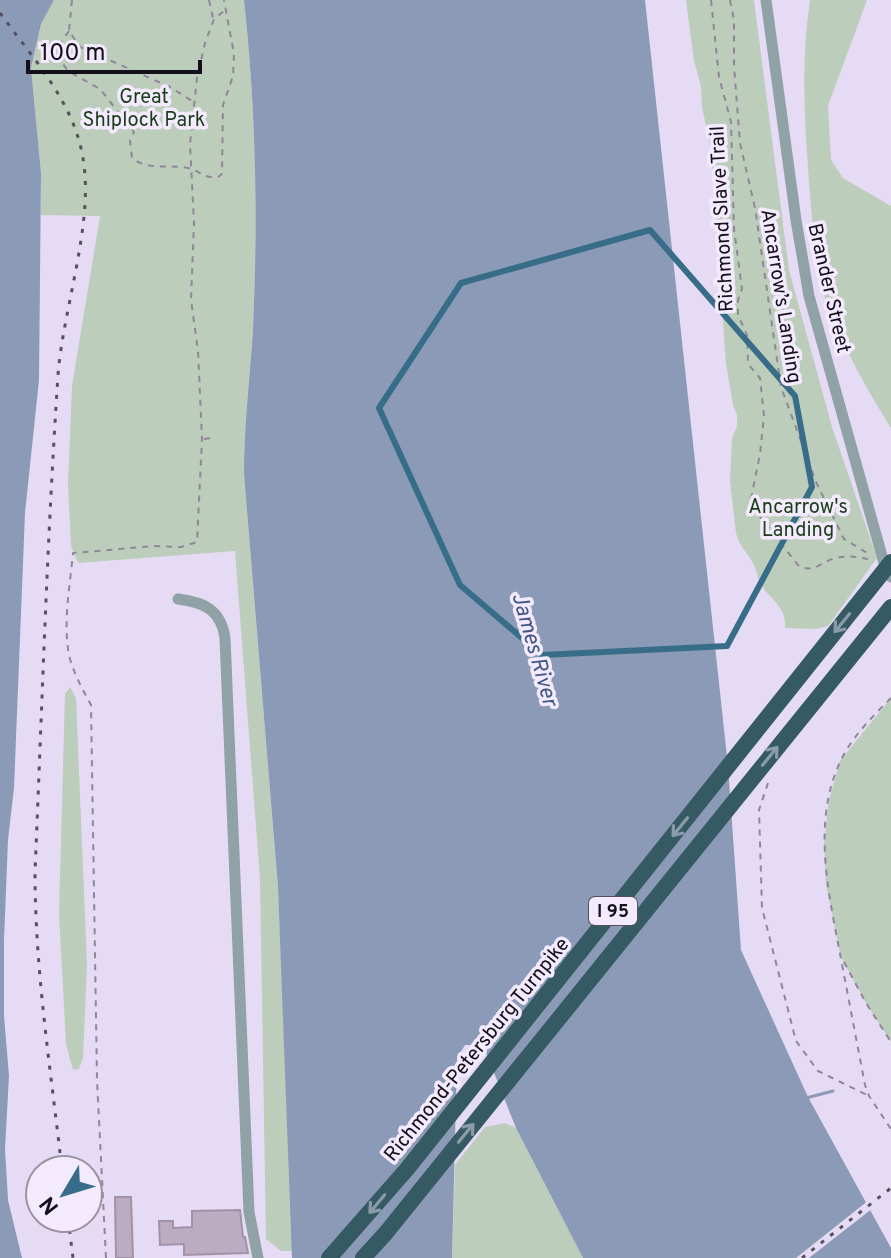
<svg xmlns="http://www.w3.org/2000/svg" width="891" height="1258" font-family="Overpass,sans-serif">
  <style>
    .green { fill: #bdcdbb }
    .water { fill: #8b9ab6 }
    .pier { fill: #e6dbf4 }
    .lines { fill: none; stroke-linecap: round; stroke-linejoin: round }
    .stream { stroke: #8b9ab6; stroke-width: 3 }
    .building { fill: #bbacc2; stroke: #a192a8; stroke-width: 2 }
    .path { stroke: #8f8799; stroke-width: 2; stroke-dasharray: 6 6; stroke-linecap: butt }
    .minor { stroke: #91a2a6; stroke-width: 11 }
    .highway { stroke: #355a63; stroke-width: 16 }
    .rail { stroke: #57515f; stroke-width: 3; stroke-dasharray: 4 8; stroke-linecap: butt }
    .oneway { stroke: #8a9ba9 }
    .marked { fill: none; stroke: #376d89; stroke-width: 6; stroke-linejoin: round }
    .labels { text-anchor: middle; stroke-width: 7; stroke-linejoin: round; paint-order: stroke }
    .shield { fill: #f3eafe; stroke: #57515e; stroke-width: 2 }
    .shield-label { font-size: 18px; font-weight: bold; fill: #141019 }
    .park-label { font-size: 20px; fill: #1a3c16; stroke: #f3eafe }
    .street-label { font-size: 20px; fill: #141019; stroke: #f3eafe }
    .water-label { font-size: 22px; font-style: italic; fill: #415782; stroke: #f3eafe }
  </style>
  <rect width="100%" height="100%" fill="#e6dbf4"/>
  <g class="green">
    <path d="M54,0H244C256,109 258,219 253,328C250,377 244,425 244,474L278,887L293,1251H281L266,1239L260,879L235,551L78,563L71,546L68,484L72,386L100,216L41,215V173L31,68L41,24Z"/>
    <path d="M686,0H754L789,270L832,427L877,558L828,626L815,629L785,628C787,607 771,600 761,585C758,579 757,572 755,567C750,555 739,547 736,533L730,481L732,438L737,426V415L733,405L726,364L711,149L702,107L701,86L694,61Z"/>
    <path d="M810,0H867L828,106L831,160L843,178L891,206V428C868,391 845,351 829,309C816,276 813,231 810,195C805,130 800,65 810,0Z"/>
    <polygon points="70,687 76,698 87,965 83,1058 79,1069 73,1070 66,1044 59,914 65,694"/>
    <polygon points="891,698 891,1042 866,1003 841,957 826,885 824,843 829,800 840,761"/>
    <polygon points="505,1123 516,1128 583,1258 452,1258 455,1165 485,1127"/>
  </g>
  <g class="water">
    <polygon points="0,0 54,0 41,24 31,68 41,173 39,380 25,513 14,788 8,840 4,940 4,1016 9,1076 5,1149 8,1200 22,1258 0,1258"/>
    <path d="M244,0H645L728,766L741,950L808,1097L891,1248V1258H583L516,1128L483,1045H465L457,1058L452,1258H292L278,887L244,474C244,425 250,377 253,329C258,219 256,109 244,0Z"/>
  </g>
  <polygon class="pier" points="869,1200 873,1208 809,1258 796,1258"/>
  <g class="lines">
    <polyline class="stream" points="806,1098 833,1091"/>
  </g>
  <g class="building">
    <polygon points="115,1197 131,1197 133,1258 116,1258"/>
    <polygon points="240,1210 243,1237 245,1237 248,1253 184,1255 184,1244 160,1245 159,1221 173,1221 173,1228 192,1227 192,1211"/>
  </g>
  <g class="lines">
    <g class="path">
      <polyline points="72,0 69,31 80,47 170,87 192,101"/>
      <polyline points="209,0 213,18"/>
      <path d="M711,0L719,77L731,122L734,229L742,289L738,300V315L747,335L748,364L760,378L764,416L760,454L750,504L798,565C814,575 821,561 836,558C848,555 860,557 871,560"/>
      <polyline points="730,0 734,20 734,66 740,143 755,208 781,387 816,482 844,539 869,554"/>
      <path d="M69,31L62,41L63,64L68,71L100,89L134,132L130,140L132,158C148,171 169,164 188,168C200,171 204,179 218,177L222,174L223,105L233,76L234,54L224,0"/>
      <polyline points="204,439 211,438"/>
      <path d="M891,698C873,716 852,737 841,760C811,822 829,895 841,959C849,1001 857,1043 865,1085L869,1096L891,1129"/>
      <polyline points="768,783 759,810 762,908 796,1041 818,1071 869,1096"/>
      <polyline points="844,962 866,1003 891,1042"/>
      <path d="M106,1258L97,1080L91,705C83,690 75,676 70,659C62,627 70,586 73,553L155,546L181,547L197,542L202,439L198,351L191,300L194,223L190,144L197,78L205,43L214,19L224,11"/>
    </g>
    <g class="minor">
      <polyline points="766,0 796,220 809,296 884,563 891,577"/>
      <path d="M178,599C204,602 221,610 225,638L249,1212L258,1258"/>
    </g>
    <g class="highway">
      <polyline points="329,1258 407,1169 891,562"/>
      <polyline points="363,1258 385,1234 891,607"/>
    </g>
    <g class="rail">
      <path d="M0,13C31,56 72,100 82,153C96,219 63,307 58,375C47,541 42,707 35,872C35,972 51,1071 62,1170"/>
      <polyline points="68,1218 73,1258"/>
      <polyline points="802,1258 891,1188"/>
    </g>
  </g>
  <defs><path id="oneway-shaft" d="M-6 0H5M1.5-3L5.5 0L1.5 3" fill="none" stroke-width="1.6" stroke-linecap="round" stroke-linejoin="round" transform="scale(2)"/></defs>
  <g class="oneway">
    <use href="#oneway-shaft" transform="translate(842 623) rotate(129)"/>
    <use href="#oneway-shaft" transform="translate(770 756) rotate(-51)"/>
    <use href="#oneway-shaft" transform="translate(680 827) rotate(129)"/>
    <use href="#oneway-shaft" transform="translate(466 1133) rotate(-51)"/>
    <use href="#oneway-shaft" transform="translate(377 1204) rotate(130)"/>
  </g>
  <path class="marked" d="M650,230L795,396L812,487L727,646L542,655L460,585L379,408L461,283Z"/>
  <g class="labels">
    <rect class="shield" x="589" y="897" width="48" height="28" rx="6"/>
    <g class="shield-label">
      <text x="613" y="917">I 95</text>
    </g>
    <g class="park-label">
      <text x="144" y="103">Great<tspan x="144" dy="23">Shiplock Park</tspan></text>
      <text x="798" y="513">Ancarrow's<tspan x="798" dy="23">Landing</tspan></text>
    </g>
    <g class="street-label">
      <text transform="translate(721 219) rotate(-93)" y="7">Richmond Slave Trail</text>
      <text transform="translate(830 288) rotate(77)" y="7">Brander Street</text>
      <text transform="translate(782 296) rotate(81)" y="7">Ancarrow’s Landing</text>
      <text transform="translate(476 1049) rotate(-51)" y="7">Richmond-Petersburg Turnpike</text>
    </g>
    <g class="water-label">
      <text transform="translate(536 649) rotate(74)" y="8">James River</text>
    </g>
  </g>
  <g transform="translate(64 1194) rotate(232)"><circle r="38" fill="#f3eafe" stroke="#9a93a2" stroke-width="2"/>
  <path d="M0-6L14 30L0 20L-14 30Z" fill="#376d89"/>
  <text y="-12" font-size="22" font-weight="bold" text-anchor="middle" fill="#141019">N</text>
  </g>
  <path d="M28 60v12h172v-12" fill="none" stroke="#141019" stroke-width="4"/>
  <text x="40" y="60" font-size="24" fill="#141019" stroke="#f3eafe" stroke-width="6" paint-order="stroke">100 m</text>
</svg>
